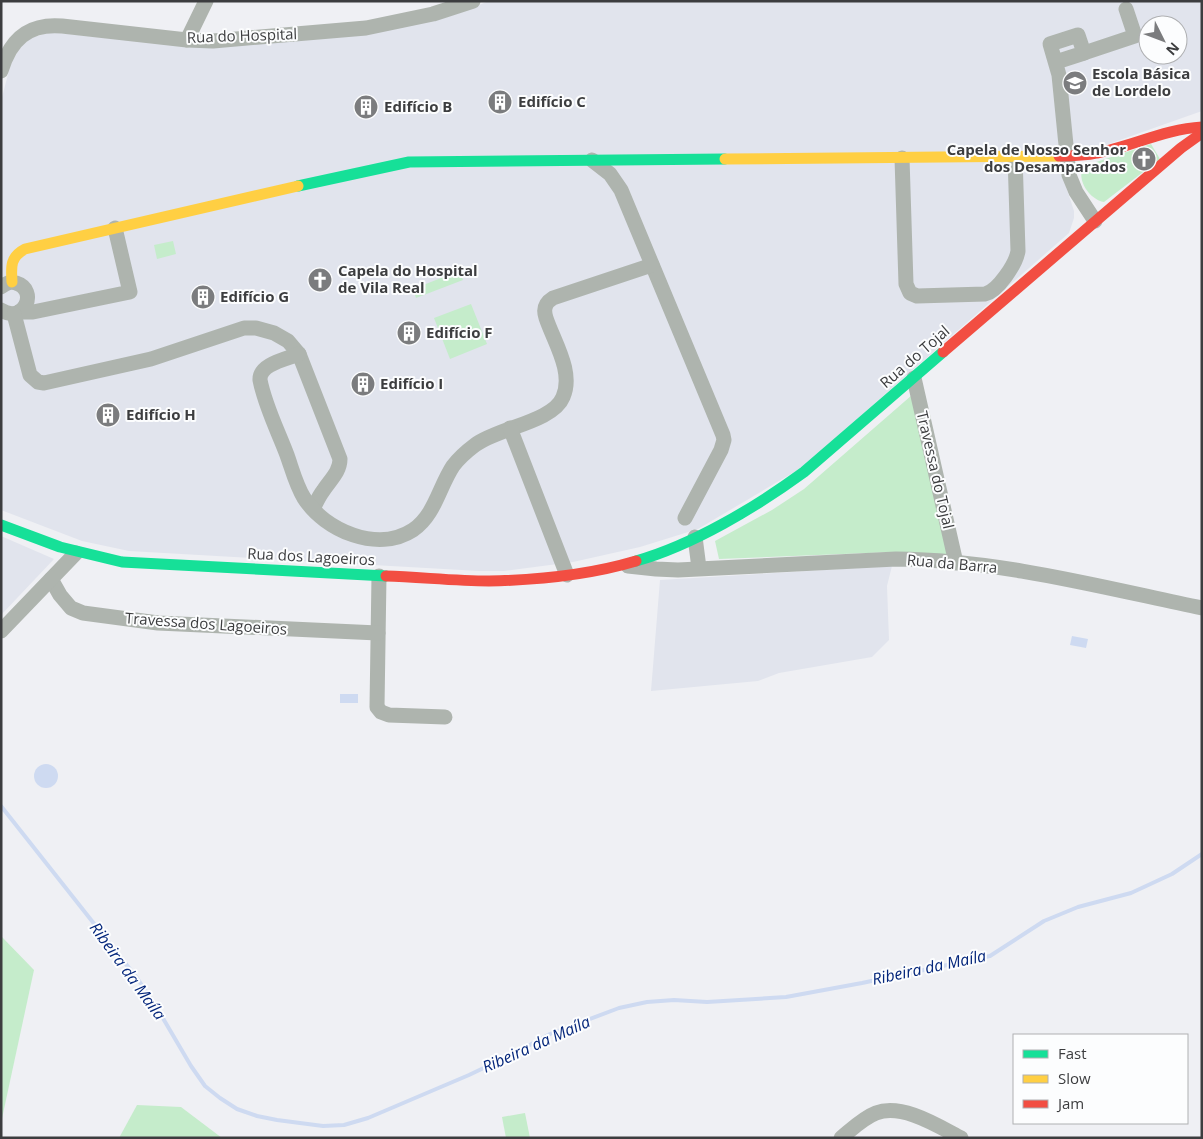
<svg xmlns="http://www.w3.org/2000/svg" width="1203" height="1139" font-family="'Open Sans',sans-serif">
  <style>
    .built { fill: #e1e4ed; fill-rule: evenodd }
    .green { fill: #c5eccb }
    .water { fill: #cedaf1 }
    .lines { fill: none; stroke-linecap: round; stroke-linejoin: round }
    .stream { stroke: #cedaf1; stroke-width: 4 }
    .street { stroke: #aeb4ae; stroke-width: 15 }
    .fast { stroke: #16e098; stroke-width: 11 }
    .slow { stroke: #ffcf43; stroke-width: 11 }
    .jam { stroke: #f24e42; stroke-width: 11 }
    .labels { text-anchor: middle; stroke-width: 4; stroke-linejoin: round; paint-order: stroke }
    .street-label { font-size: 15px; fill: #3c3d3f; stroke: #fcfdfe }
    .poi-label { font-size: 15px; font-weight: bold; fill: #3c3d3f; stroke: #fcfdfe; text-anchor: start }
    .water-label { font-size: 16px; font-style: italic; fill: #04267b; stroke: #fcfdfe }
  </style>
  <rect width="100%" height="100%" fill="#eff0f4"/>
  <g class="built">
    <path d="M489,1H1202V111L1086,152L1058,138L1059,165L1074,211V218L1069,233L801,468L698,529L640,547L573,562L504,571H479L129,551L82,541L1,510V101L11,63L22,45L31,38L50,32L184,46L474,7ZM1148,25H1178V55H1148Z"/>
    <polygon points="1,536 54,559 1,615"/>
    <polygon points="892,566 887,586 889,640 872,657 779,673 758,681 651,691 660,580"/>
  </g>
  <g class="green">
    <path d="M1151,144L1160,159L1104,202C1090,200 1075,179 1084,166Z"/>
    <polygon points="173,241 176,254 157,259 154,245"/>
    <polygon points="459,271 463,280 416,298 413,289"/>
    <polygon points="471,304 487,344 450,359 434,318"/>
    <polygon points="912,395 948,556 893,552 719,559 715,541 772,510 804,489"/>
    <polygon points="1,936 34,970 1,1123"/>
    <polygon points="137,1105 181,1107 222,1138 119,1138"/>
    <polygon points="525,1113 530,1138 506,1138 502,1117"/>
  </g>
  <g class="water">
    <polygon points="1072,636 1088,639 1086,648 1070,645"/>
    <rect x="340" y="694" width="18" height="9"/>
    <circle cx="46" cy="776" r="12"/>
  </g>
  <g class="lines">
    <polyline class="stream" points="1,806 137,978 154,1003 191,1066 205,1086 220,1098 237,1109 257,1116 277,1120 323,1126 344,1125 368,1118 469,1075 515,1053 550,1034 619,1008 647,1002 674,1000 707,1002 786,997 862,983 990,956 1044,921 1078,907 1131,893 1172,874 1202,854"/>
    <g class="street">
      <polyline points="187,40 206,1"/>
      <polyline points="1084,53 1135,36 1126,9"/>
      <polyline points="1056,62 1084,53 1078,35 1050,44 1059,75 1069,175 1076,192 1095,221"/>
      <path d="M1,71C10,40 28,23 62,26L187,40L213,41L366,28L433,14L473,1"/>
      <path d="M902,158L906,284L910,293L917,296L985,294C998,291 1016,264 1018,251L1015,156"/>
      <polyline points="592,160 610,174 621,190 723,435 724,440 721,450 685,518"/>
      <path d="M1,287C6,283 10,281 16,283C39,290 24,325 1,310"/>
      <polyline points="19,312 33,312 130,292 115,228"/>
      <path d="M14,314L30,375L38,382L44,383L151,359L244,328H256L274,333L288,341L299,354L340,459C340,472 330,480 323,491C319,496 316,503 313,509"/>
      <path d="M299,354C287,359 259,364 260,380C265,406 278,431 287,455C292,469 296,485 304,498C325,531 378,553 413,530C435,515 439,487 453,466C459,458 467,451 475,445C497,428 553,422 563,397C574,372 554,342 546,318C543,309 545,303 553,298L652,265"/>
      <polyline points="914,378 956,563"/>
      <polyline points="510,428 567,575"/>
      <polyline points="695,537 699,568"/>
      <path d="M628,566L656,569L678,570L896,559C1000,560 1101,587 1202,608"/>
      <polyline points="379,576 377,707 381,712 389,715 445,717"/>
      <polyline points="51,579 60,595 71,608 83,613 158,623 378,633"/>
      <polyline points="1,631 76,553"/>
      <path d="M841,1138C852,1129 863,1118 876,1113C902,1103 938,1126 961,1138"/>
    </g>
    <g class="fast">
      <polyline points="298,186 409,162 725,159"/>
      <polyline points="1,525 60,547 122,562 386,576"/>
      <path d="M636,561C693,545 756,507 804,472L943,352"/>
    </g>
    <g class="slow">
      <polyline points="725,159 1059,156"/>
      <path d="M12,282C11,267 10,257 25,249L298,186"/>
    </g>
    <g class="jam">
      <path d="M1059,156C1072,156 1084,156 1097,153C1133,146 1165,129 1202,127"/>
      <polyline points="943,352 1181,148 1202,133"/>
      <path d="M386,576C420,577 455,581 489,581C538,580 589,575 636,561"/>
    </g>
  </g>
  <defs>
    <symbol id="school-disc" viewBox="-11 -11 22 22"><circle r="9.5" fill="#7b7c7e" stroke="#fcfdfe"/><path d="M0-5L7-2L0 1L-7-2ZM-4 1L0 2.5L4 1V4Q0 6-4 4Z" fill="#fff"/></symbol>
    <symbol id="building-disc" viewBox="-11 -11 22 22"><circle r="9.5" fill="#7b7c7e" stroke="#fcfdfe"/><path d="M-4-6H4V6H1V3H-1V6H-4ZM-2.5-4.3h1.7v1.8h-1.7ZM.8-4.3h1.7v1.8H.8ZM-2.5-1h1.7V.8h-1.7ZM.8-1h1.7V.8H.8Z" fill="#fff"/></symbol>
    <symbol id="church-disc" viewBox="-11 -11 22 22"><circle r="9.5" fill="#7b7c7e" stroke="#fcfdfe"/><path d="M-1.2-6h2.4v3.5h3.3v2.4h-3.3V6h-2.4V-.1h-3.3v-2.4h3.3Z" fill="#fff"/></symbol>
  </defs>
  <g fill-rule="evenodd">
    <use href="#school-disc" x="1061" y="69" width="28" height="28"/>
    <use href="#building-disc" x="486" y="88" width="28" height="28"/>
    <use href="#building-disc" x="352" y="93" width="28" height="28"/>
    <use href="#church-disc" x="1130" y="145" width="28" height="28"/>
    <use href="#church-disc" x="306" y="266" width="28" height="28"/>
    <use href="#building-disc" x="189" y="283" width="28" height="28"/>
    <use href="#building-disc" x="395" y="319" width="28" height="28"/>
    <use href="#building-disc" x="349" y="370" width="28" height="28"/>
    <use href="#building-disc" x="94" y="401" width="28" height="28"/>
  </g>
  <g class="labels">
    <g class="street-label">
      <text transform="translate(242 36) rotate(-2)" y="5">Rua do Hospital</text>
      <text transform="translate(915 357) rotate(-41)" y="5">Rua do Tojal</text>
      <text transform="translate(935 470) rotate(77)" y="5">Travessa do Tojal</text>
      <text transform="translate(311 557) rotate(3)" y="5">Rua dos Lagoeiros</text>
      <text transform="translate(952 564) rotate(5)" y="5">Rua da Barra</text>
      <text transform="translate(206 624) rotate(4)" y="5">Travessa dos Lagoeiros</text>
    </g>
    <g class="poi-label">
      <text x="1092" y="79">Escola Básica<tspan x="1092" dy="17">de Lordelo</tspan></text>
      <text x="518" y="107">Edifício C</text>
      <text x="384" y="112">Edifício B</text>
      <text x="1126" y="155" text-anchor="end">Capela de Nosso Senhor<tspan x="1126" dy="17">dos Desamparados</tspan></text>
      <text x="338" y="276">Capela do Hospital<tspan x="338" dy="17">de Vila Real</tspan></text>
      <text x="220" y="302">Edifício G</text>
      <text x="426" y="338">Edifício F</text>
      <text x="380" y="389">Edifício I</text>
      <text x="126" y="420">Edifício H</text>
    </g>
    <g class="water-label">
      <text transform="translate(929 967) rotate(-12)" y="6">Ribeira da Maíla</text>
      <text transform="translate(128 971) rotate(54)" y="6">Ribeira da Maíla</text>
      <text transform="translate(536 1044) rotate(-24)" y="6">Ribeira da Maíla</text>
    </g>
  </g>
  <rect width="1203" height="1139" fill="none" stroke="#3c3d3f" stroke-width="5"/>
  <rect x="1013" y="1034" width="175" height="90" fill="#fcfdfe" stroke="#afb0b2"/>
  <rect x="1023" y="1050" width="25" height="8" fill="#16e098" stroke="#afb0b2"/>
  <text x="1058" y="1059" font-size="15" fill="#3c3d3f">Fast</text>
  <rect x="1023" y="1075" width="25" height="8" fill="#ffcf43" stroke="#afb0b2"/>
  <text x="1058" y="1084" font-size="15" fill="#3c3d3f">Slow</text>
  <rect x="1023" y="1100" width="25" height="8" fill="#f24e42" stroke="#afb0b2"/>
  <text x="1058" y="1109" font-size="15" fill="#3c3d3f">Jam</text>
  <g transform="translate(1163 40) rotate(132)"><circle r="24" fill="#fcfdfe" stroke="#afb0b2"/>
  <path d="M0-4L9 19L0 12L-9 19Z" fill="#7b7c7e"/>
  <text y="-8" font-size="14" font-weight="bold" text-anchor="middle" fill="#3c3d3f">N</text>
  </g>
</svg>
